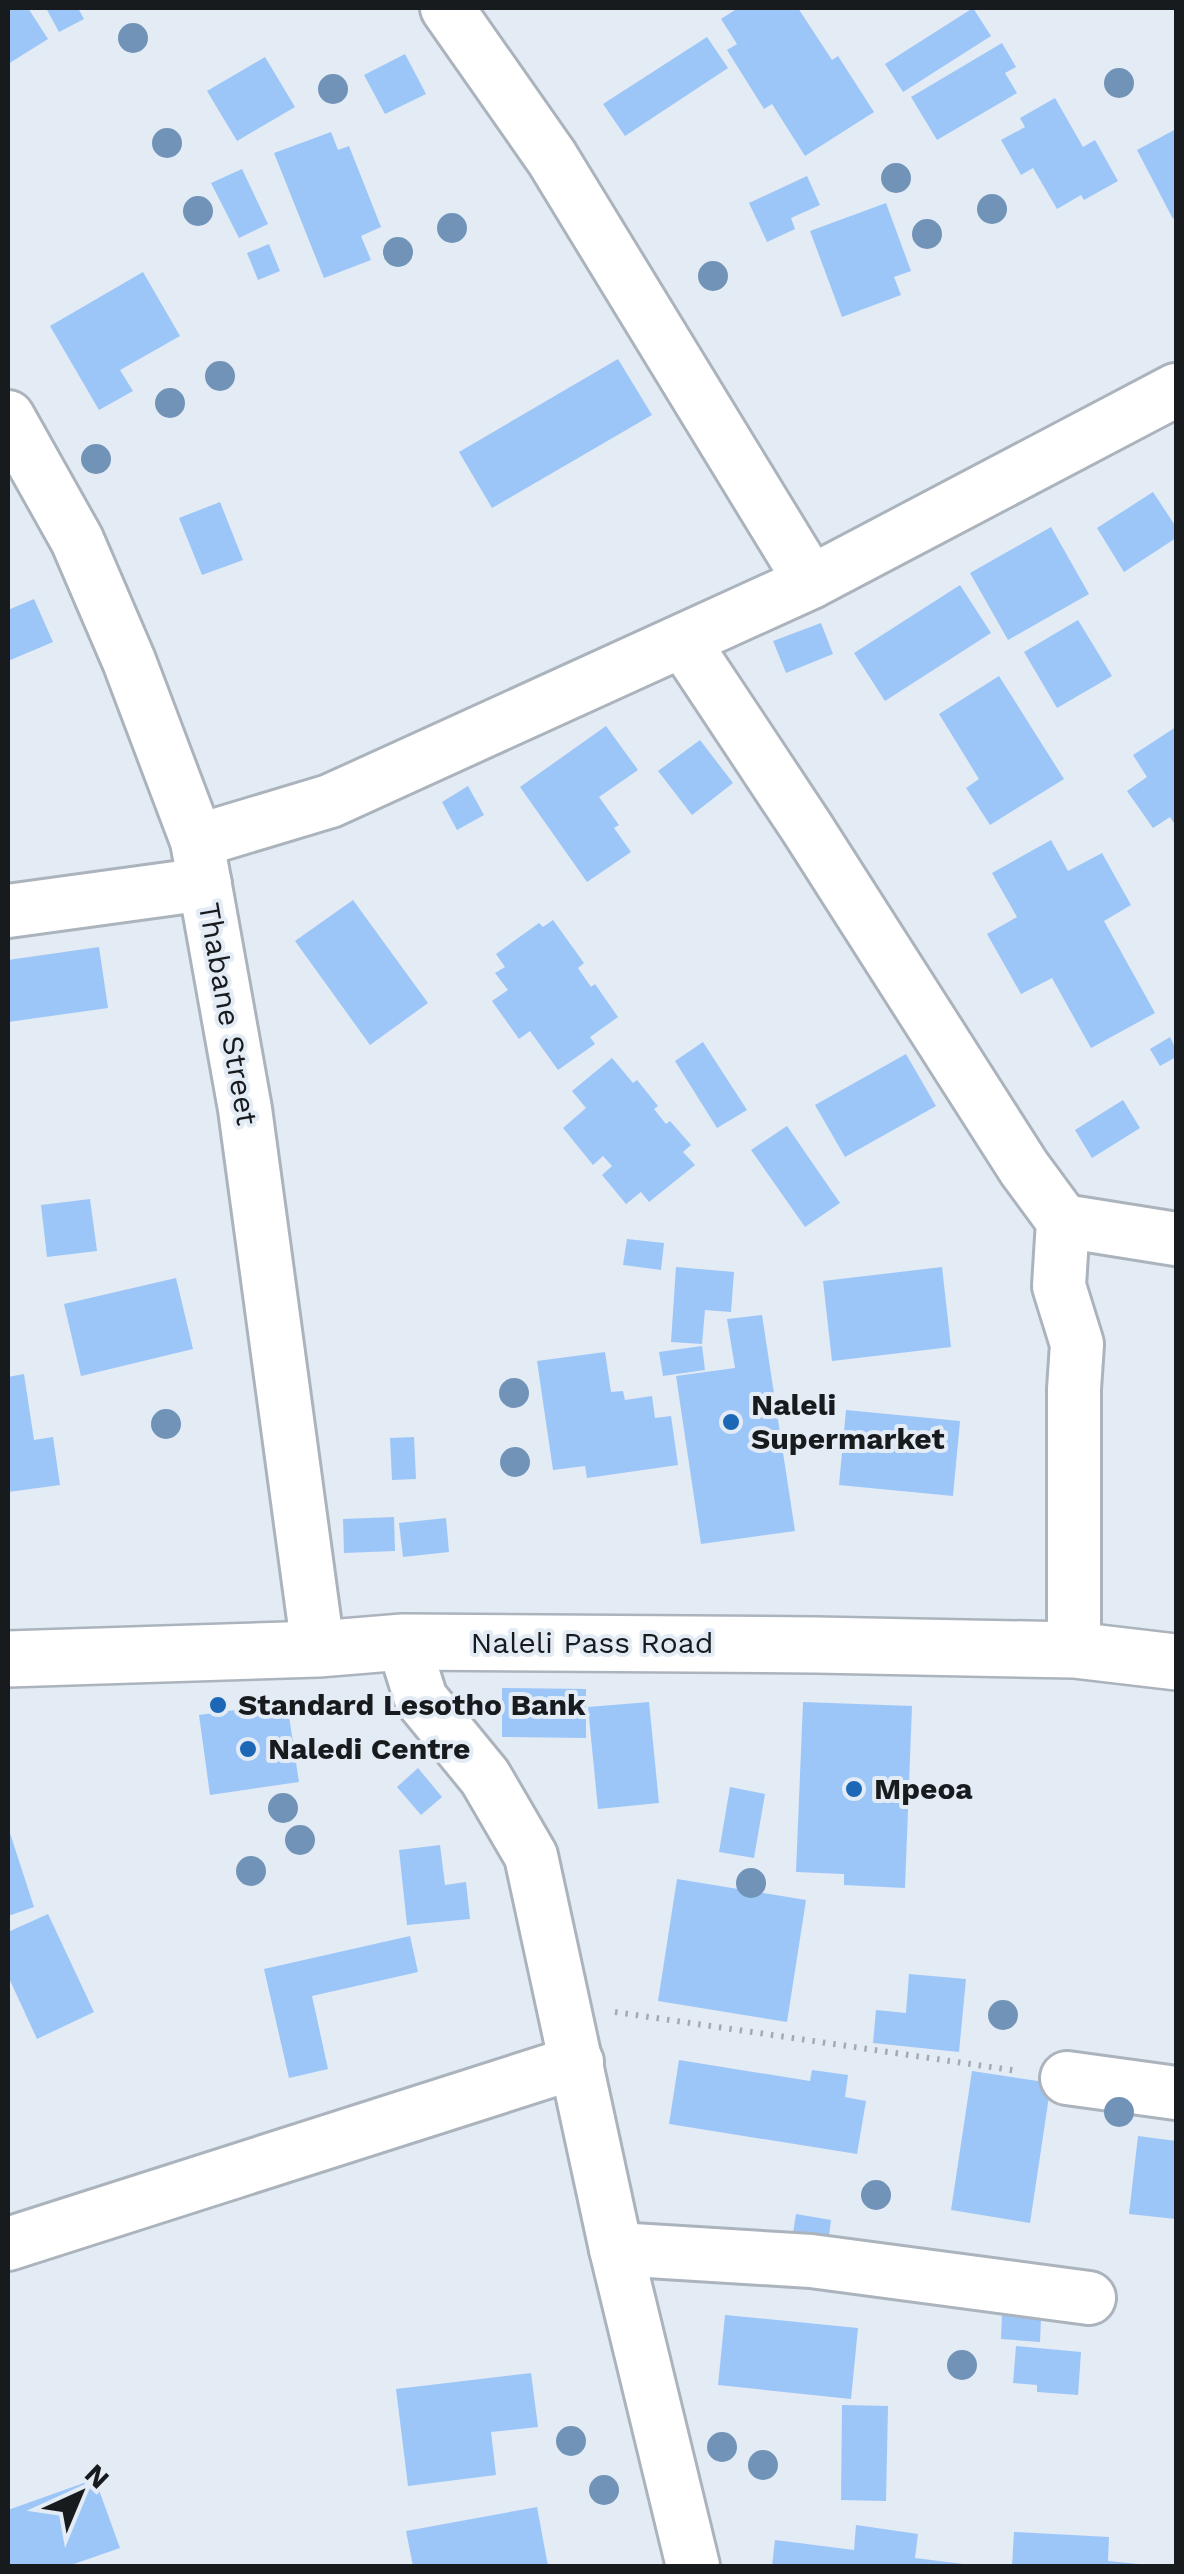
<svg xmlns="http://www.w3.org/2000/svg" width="1184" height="2574" font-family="'Work Sans',sans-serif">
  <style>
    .building { fill: #9dc6f8 }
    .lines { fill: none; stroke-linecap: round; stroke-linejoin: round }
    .minor-casing { stroke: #abb3bc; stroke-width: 58 }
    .major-casing { stroke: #abb3bc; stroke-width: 60 }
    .path { stroke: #a4aab2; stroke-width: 6; stroke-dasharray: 2.5 8; stroke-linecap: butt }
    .minor { stroke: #fff; stroke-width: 52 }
    .major { stroke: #fff; stroke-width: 55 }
    .tree { fill: #7193b8 }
    .poi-dot { fill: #1d67b7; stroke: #e3ebf5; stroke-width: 4 }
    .labels { text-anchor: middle; stroke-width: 8; stroke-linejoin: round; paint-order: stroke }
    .street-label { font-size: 30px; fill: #181b1e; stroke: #e3ebf5 }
    .poi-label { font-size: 30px; font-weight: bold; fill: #181b1e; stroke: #e3ebf5; text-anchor: start }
  </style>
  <rect width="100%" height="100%" fill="#e3ebf5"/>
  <g class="building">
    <polygon points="8,8 28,8 48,39 8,64"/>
    <polygon points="46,8 78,8 84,19 59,32"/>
    <polygon points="738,8 798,8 832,60 838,56 874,112 805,156 772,104 764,109 727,50 737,44 721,19"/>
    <polygon points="973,8 991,36 903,92 885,64"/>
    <polygon points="707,37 728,68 625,136 603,104"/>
    <polygon points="1002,43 1016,67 1005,73 1017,93 937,140 911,97"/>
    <polygon points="405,54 426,94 385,114 364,75"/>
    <polygon points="265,57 295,107 237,141 207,91"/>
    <polygon points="1055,98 1083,147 1095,140 1118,181 1084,200 1081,195 1057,209 1033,168 1021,175 1001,140 1025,127 1020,118"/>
    <polygon points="1176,129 1176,217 1173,219 1137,150"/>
    <polygon points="331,132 338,150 349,146 381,227 361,236 371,260 324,278 274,153"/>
    <polygon points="242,169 268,224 239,238 211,183"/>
    <polygon points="807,176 820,205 791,218 795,229 767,242 749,203"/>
    <polygon points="886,203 911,271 894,277 901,295 842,317 810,231"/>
    <polygon points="269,244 280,271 258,280 247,253"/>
    <polygon points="143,272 180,336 120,370 133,391 99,410 50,326"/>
    <polygon points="618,359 652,415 492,508 459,452"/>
    <polygon points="1153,492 1176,527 1176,538 1124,572 1097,528"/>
    <polygon points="220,502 243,560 202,575 179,518"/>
    <polygon points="1051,527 1089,594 1008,640 970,573"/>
    <polygon points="960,585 991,633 885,701 854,653"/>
    <polygon points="34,599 53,642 8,661 8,610"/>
    <polygon points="1078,620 1112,676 1057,708 1024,652"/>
    <polygon points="821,623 833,654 786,673 773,641"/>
    <polygon points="999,676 1064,779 990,825 966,788 979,779 939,714"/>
    <polygon points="606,726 638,770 599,797 619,825 614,828 631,852 587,882 520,787"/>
    <polygon points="1176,727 1176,826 1170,817 1153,828 1127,791 1147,777 1133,755"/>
    <polygon points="700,740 733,783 692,815 658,771"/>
    <polygon points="468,786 484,815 457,830 442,802"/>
    <polygon points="1051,840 1068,871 1102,853 1131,905 1104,921 1155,1013 1091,1048 1052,978 1021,994 987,934 1017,917 992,873"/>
    <polygon points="353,900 428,1003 370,1045 295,941"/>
    <polygon points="553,920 584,963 578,968 591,987 595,984 618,1017 590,1037 595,1044 558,1070 530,1031 519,1039 492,1001 508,990 495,973 505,967 496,954 539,923 543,927"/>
    <polygon points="99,947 108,1008 8,1022 8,960"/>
    <polygon points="1170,1037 1176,1049 1176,1057 1160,1066 1150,1049"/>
    <polygon points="703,1042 747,1110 717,1128 675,1061"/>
    <polygon points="906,1054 936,1106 845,1157 815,1105"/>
    <polygon points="612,1058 633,1083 637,1080 658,1106 654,1109 666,1124 670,1121 691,1145 683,1152 695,1165 649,1202 641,1192 626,1204 602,1175 612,1166 603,1156 593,1165 563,1128 586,1108 572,1091"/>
    <polygon points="1123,1100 1140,1128 1092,1158 1075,1130"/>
    <polygon points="787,1126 840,1203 805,1227 751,1150"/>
    <polygon points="90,1199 97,1251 47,1257 41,1205"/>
    <polygon points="627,1239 664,1243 661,1270 623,1265"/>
    <polygon points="676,1267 734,1272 731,1312 705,1310 702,1344 671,1342"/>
    <polygon points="942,1267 951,1347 832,1361 823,1281"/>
    <polygon points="176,1278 193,1349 81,1376 64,1304"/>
    <polygon points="762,1315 795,1531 701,1544 676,1376 735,1368 727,1319"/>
    <polygon points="702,1346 705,1370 663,1376 659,1352"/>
    <polygon points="605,1352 611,1392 623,1391 625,1400 652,1396 655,1418 671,1416 678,1465 587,1478 585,1466 553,1470 537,1361"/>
    <polygon points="24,1374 34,1440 53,1437 60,1485 8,1492 8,1377"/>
    <polygon points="846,1410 960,1421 953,1496 839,1485"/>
    <polygon points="414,1437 416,1479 392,1480 390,1438"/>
    <polygon points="394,1517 395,1551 344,1553 343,1519"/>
    <polygon points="446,1518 449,1552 403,1557 399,1523"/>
    <polygon points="502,1688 586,1689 586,1738 502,1737"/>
    <polygon points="649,1702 659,1803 598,1809 588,1707"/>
    <polygon points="803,1702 912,1706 905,1888 844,1885 844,1874 796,1872"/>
    <polygon points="287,1703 299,1782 210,1795 199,1715"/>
    <polygon points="418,1768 442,1797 421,1815 397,1787"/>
    <polygon points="730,1787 765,1794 754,1858 719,1852"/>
    <polygon points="8,1827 34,1907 8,1916"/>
    <polygon points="440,1845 445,1885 466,1882 470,1919 407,1925 399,1850"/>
    <polygon points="677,1879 806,1900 787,2022 658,2001"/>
    <polygon points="48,1914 94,2012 37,2039 8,1976 8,1932"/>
    <polygon points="410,1936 418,1972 312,1996 328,2069 289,2078 264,1969"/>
    <polygon points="909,1974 966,1979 959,2052 873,2043 876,2010 906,2013"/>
    <polygon points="679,2060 810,2081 812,2070 848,2075 845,2097 866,2101 857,2154 669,2124"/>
    <polygon points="972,2071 1051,2083 1030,2223 951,2210"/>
    <polygon points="1138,2136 1176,2141 1176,2219 1129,2214"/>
    <polygon points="796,2214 831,2220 828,2245 792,2239"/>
    <polygon points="1002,2314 1041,2318 1040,2342 1001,2339"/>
    <polygon points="725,2315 858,2328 851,2399 718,2385"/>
    <polygon points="1016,2346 1081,2352 1078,2395 1037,2392 1037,2385 1013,2383"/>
    <polygon points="531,2373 538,2427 491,2432 496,2475 408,2486 396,2389"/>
    <polygon points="842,2405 888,2406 886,2501 841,2500"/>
    <polygon points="95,2479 120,2548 68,2566 8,2566 8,2510"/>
    <polygon points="537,2507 548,2566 413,2566 406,2531"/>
    <polygon points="856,2525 918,2534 915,2558 963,2564 963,2566 772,2566 775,2540 854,2550"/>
    <polygon points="1014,2532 1109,2537 1108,2561 1139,2564 1138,2566 1012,2566"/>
  </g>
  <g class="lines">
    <defs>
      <g id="minor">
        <polyline points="447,8 552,158 811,582"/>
        <polyline points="8,417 77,540 129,661 197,841 245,1109 318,1649"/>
        <polyline points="683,641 807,828 1024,1168 1063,1221 1059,1286 1077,1344 1074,1389 1074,1650"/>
        <polyline points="197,841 330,801 811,582 1176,390"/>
        <polyline points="8,911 205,884"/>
        <polyline points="1063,1221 1176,1239"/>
        <polyline points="403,1642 421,1699 485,1777 531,1856 616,2249 693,2566"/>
        <polyline points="1067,2078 1176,2093"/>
        <polyline points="8,2244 577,2062"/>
        <polyline points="616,2249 811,2261 1089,2298"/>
      </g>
      <polyline id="major" points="8,1659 318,1649 403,1642 816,1645 1074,1650 1176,1662"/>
    </defs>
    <use href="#minor" class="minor-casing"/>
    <use href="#major" class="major-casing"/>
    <polyline class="path" points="615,2012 1018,2071"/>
    <use href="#minor" class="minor"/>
    <use href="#major" class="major"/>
  </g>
  <g class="tree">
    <circle cx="133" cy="38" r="15"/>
    <circle cx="1119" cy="83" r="15"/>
    <circle cx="333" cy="89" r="15"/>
    <circle cx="167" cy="143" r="15"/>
    <circle cx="896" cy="178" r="15"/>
    <circle cx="992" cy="209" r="15"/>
    <circle cx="198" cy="211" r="15"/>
    <circle cx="452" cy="228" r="15"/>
    <circle cx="927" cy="234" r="15"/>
    <circle cx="398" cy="252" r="15"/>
    <circle cx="713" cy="276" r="15"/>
    <circle cx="220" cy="376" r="15"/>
    <circle cx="170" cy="403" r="15"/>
    <circle cx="96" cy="459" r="15"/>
    <circle cx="514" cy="1393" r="15"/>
    <circle cx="166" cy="1424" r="15"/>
    <circle cx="515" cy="1462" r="15"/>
    <circle cx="283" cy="1808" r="15"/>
    <circle cx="300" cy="1840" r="15"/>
    <circle cx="251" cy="1871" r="15"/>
    <circle cx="751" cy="1883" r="15"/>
    <circle cx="1003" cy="2015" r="15"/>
    <circle cx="1119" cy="2112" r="15"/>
    <circle cx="876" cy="2195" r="15"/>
    <circle cx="962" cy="2365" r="15"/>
    <circle cx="571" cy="2441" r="15"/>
    <circle cx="722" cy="2447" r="15"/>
    <circle cx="763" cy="2465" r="15"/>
    <circle cx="604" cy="2490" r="15"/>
  </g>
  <g class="poi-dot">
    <circle cx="731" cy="1422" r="10"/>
    <circle cx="218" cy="1705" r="10"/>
    <circle cx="248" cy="1749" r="10"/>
    <circle cx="854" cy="1789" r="10"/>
  </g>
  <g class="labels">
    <g class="street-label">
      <text transform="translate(228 1014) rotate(80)" y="10">Thabane Street</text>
      <text x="592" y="1653">Naleli Pass Road</text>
    </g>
    <g class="poi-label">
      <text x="751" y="1415">Naleli<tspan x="751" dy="34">Supermarket</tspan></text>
      <text x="238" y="1715">Standard Lesotho Bank</text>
      <text x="268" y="1759">Naledi Centre</text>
      <text x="874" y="1799">Mpeoa</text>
    </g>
  </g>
  <rect width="1184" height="2574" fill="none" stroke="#181b1e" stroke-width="20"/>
  <g transform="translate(80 2494) rotate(44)" stroke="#e3ebf5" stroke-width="8" paint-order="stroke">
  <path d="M0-8L18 38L0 25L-18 38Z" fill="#181b1e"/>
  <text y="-15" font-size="28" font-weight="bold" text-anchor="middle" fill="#181b1e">N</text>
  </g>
</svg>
